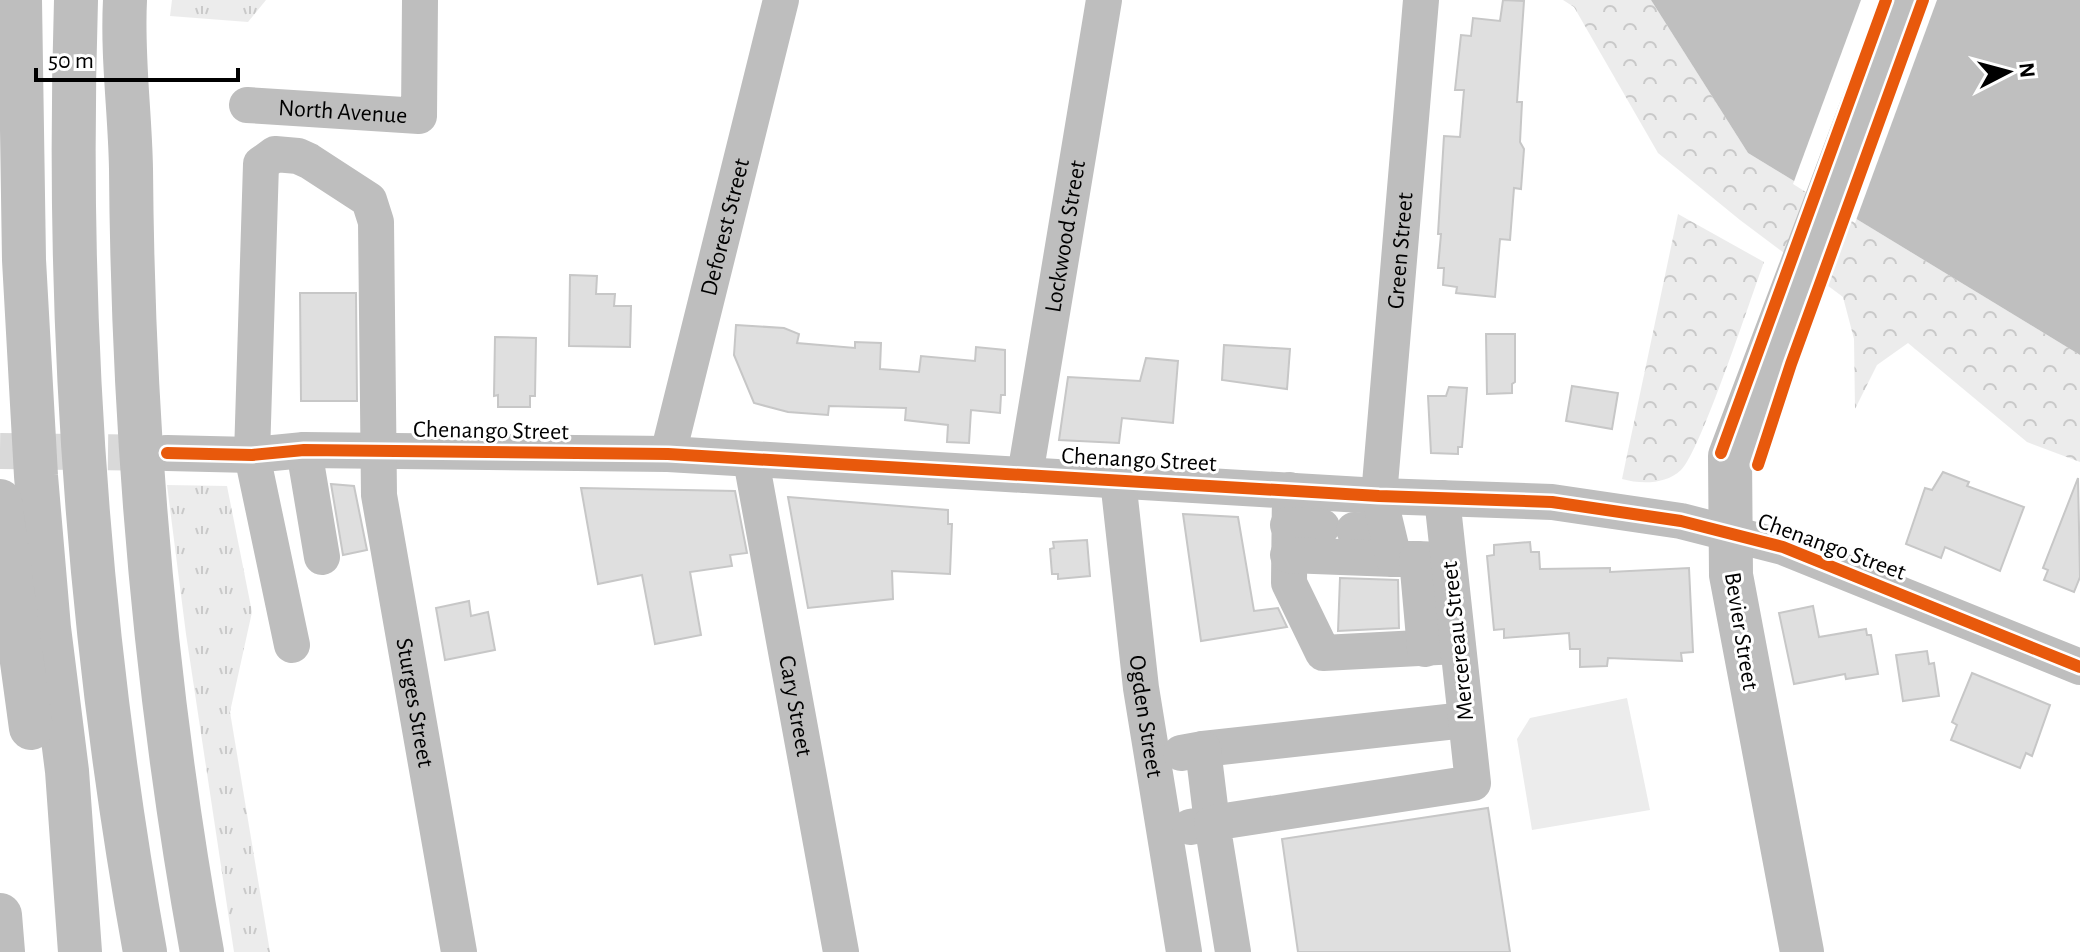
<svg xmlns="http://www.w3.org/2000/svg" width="2080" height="952" font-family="'Alegreya Sans',sans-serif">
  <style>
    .grass { fill: url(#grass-tufts) }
    .forest { fill: url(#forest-crowns) }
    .pitch { fill: #ececec }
    .water { fill: #bfbfbf }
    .pier { fill: #fff }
    .building { fill: #dfdfdf; stroke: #c7c7c7; stroke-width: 2 }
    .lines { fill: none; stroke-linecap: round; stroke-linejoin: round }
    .minor-tunnel { stroke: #d9d9d9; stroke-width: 36; stroke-dasharray: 36 18; stroke-linecap: butt }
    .minor { stroke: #bebebe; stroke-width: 36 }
    .major { stroke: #bebebe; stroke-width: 44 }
    .highway { stroke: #bebebe; stroke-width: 44 }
    .cycleway-casing { stroke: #fff; stroke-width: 17 }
    .cycleway { stroke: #e8590c; stroke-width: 12 }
    .labels { text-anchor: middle; stroke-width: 6; stroke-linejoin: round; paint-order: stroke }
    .street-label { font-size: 24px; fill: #000; stroke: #fff }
  </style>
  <defs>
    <pattern id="grass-tufts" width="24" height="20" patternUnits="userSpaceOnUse" patternTransform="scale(2)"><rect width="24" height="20" fill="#ececec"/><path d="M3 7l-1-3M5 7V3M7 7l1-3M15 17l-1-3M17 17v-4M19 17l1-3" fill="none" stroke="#c9c9c9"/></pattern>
    <pattern id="forest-crowns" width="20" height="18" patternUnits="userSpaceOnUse" patternTransform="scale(2)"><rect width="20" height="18" fill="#ececec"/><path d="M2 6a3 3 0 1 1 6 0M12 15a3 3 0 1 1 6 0" fill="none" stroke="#c9c9c9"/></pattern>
  </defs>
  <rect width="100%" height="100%" fill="#fff"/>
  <g class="grass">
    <polygon points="172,0 266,0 248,22 170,16"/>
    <polygon points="167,485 227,486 252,612 230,712 270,952 234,952 186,634"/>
  </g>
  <g class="forest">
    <polygon points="1563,0 1651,0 1748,153 2080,355 2080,462 2027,442 1908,343 1877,365 1855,409 1854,339 1843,297 1740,220 1658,153 1574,7"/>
    <path d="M1678,214L1764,262C1751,297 1700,453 1681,470C1665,485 1640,484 1622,479Z"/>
  </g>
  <polygon class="pitch" points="1627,698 1650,810 1532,830 1517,739 1530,718"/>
  <polygon class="water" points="1651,0 2080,0 2080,355 1748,153"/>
  <polygon class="pier" points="1861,0 1937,0 1855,223 1793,184"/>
  <g class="building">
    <polygon points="1503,0 1524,1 1517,102 1522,102 1520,142 1524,149 1521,189 1514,188 1510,240 1500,239 1495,297 1456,293 1457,287 1443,285 1444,268 1438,268 1441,234 1438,234 1444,136 1460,137 1464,90 1455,90 1461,35 1471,36 1473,18 1500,21"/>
    <polygon points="570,275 597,276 596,294 615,294 614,306 631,306 630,347 569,346"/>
    <polygon points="300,293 356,293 357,401 301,401"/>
    <polygon points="736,325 784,328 799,334 797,343 855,348 855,342 881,343 880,369 919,372 921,356 975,361 976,347 1005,350 1005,395 1001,395 1000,413 971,410 969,443 947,442 948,425 905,420 906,408 829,406 828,415 788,412 754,403 734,355"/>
    <polygon points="1486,334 1515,334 1515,382 1512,384 1512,393 1487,394"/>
    <polygon points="495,337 536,338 535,396 530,396 530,407 498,407 498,395 494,396"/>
    <polygon points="1224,345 1290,349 1287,389 1222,380"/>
    <polygon points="1146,358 1178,361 1173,423 1122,418 1119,443 1059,440 1068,377 1140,381"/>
    <polygon points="1572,386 1618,393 1612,429 1566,421"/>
    <polygon points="1449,387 1467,388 1462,447 1458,447 1458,454 1431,453 1428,396 1446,396"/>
    <polygon points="1943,472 1969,482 1967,486 2024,507 2000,571 1945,547 1941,558 1906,544 1925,488 1932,490"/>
    <polygon points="2078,478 2080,577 2074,592 2044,580 2048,570 2043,568"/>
    <polygon points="331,484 354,486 367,550 343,555"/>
    <polygon points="581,488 735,491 747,553 730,555 732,566 690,572 701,635 655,644 642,575 598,584"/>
    <polygon points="788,497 948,510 948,524 952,524 950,574 892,571 893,599 808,608"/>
    <polygon points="1183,514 1238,517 1254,611 1278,608 1287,627 1201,641"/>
    <polygon points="1087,540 1090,576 1058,579 1058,574 1052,574 1050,549 1054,548 1053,542"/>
    <polygon points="1530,542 1531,552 1539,552 1540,569 1610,568 1610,572 1689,568 1693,652 1681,653 1682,661 1608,658 1607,666 1580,667 1580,649 1570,649 1569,633 1504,638 1504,629 1494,630 1487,556 1494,555 1494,545"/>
    <polygon points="1340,578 1398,580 1399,628 1338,631"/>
    <polygon points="469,601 471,616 488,612 495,650 445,660 436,608"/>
    <polygon points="1813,606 1819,637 1866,629 1867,635 1871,635 1878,674 1846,679 1845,674 1794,684 1779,613"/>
    <polygon points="1927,651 1929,664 1934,663 1939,696 1903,701 1896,655"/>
    <polygon points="1972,673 2050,705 2032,756 2026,753 2020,768 1951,740 1957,725 1952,722"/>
    <polygon points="1488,808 1510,952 1298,952 1282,839"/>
  </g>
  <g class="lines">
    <polyline class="minor-tunnel" points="0,451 166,453"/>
    <g class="minor">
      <path id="s1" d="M247,105L419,116L420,0"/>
      <polyline points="304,450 322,557"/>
      <polyline points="167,453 252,455 304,450 668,454 1379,496 1552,502 1681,521 1783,547 2080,667"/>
      <path id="s2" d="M668,454L781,0"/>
      <path id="s3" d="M751,460L841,952"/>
      <path id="s4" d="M1025,475L1104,0"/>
      <path id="s5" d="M1118,480L1141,688L1184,952"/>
      <polyline points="1290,490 1289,583 1323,653 1457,646"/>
      <polyline points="1288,525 1322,527"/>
      <polyline points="1354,530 1387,532"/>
      <polyline points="1288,555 1394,559"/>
      <path id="s6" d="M1417,559H1394L1379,496L1421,0"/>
      <path id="s7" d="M292,645L252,455L261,164L275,154L298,156L309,161L369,200L376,222L379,495L459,952"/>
      <polyline points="1425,649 1417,559 1442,560"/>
      <polyline points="1203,749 1465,720"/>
      <polyline points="1181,753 1203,749 1212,823 1190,827"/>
      <polyline points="1233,952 1212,823 1473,783 1442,498"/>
    </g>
    <polyline class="major" points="1802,952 1731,575 1730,456 1902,0"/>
    <g class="highway">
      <polyline points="20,0 24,260 36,476 49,628 67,771 80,952"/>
      <path d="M76,0C66,319 88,638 145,952"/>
      <path d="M125,0C122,57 130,112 131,169C133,432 155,693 202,952"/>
      <polyline points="0,501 31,728"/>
      <polyline points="0,915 3,952"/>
    </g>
    <defs>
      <g id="cycleway">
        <polyline points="167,453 252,455 304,450 668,454 1379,496 1552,502 1681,521 1783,547 2080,667"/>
        <polyline points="1721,453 1886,0"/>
        <polyline points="1758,465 1791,364 1923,0"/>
      </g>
    </defs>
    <use href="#cycleway" class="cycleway-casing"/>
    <use href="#cycleway" class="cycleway"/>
  </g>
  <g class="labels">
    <g class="street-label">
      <text dy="8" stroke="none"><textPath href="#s1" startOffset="96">North Avenue</textPath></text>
      <text dy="8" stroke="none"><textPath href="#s2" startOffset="234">Deforest Street</textPath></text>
      <text dy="8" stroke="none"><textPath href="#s4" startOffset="242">Lockwood Street</textPath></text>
      <text dy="8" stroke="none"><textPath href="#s6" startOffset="334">Green Street</textPath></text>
      <text transform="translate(491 430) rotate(1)" y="8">Chenango Street</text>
      <text transform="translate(1139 459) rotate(3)" y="8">Chenango Street</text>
      <text transform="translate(1832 546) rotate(20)" y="8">Chenango Street</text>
      <text transform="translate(1742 631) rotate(81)" y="8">Bevier Street</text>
      <text transform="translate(1457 641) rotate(-96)" y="8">Mercereau Street</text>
      <text dy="8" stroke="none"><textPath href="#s7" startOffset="1116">Sturges Street</textPath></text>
      <text dy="8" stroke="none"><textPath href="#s3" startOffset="250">Cary Street</textPath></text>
      <text dy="8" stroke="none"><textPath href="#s5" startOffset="238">Ogden Street</textPath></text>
    </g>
  </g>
  <g transform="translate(2008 72) rotate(84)" stroke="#ffffff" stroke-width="6" paint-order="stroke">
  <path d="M0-6L14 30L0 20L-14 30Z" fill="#000000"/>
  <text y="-12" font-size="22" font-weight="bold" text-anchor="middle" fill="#000000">N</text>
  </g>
  <path d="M36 68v12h202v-12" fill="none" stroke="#000000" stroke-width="4"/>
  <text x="48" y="68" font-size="24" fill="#000000" stroke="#ffffff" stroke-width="6" paint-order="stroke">50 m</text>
</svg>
